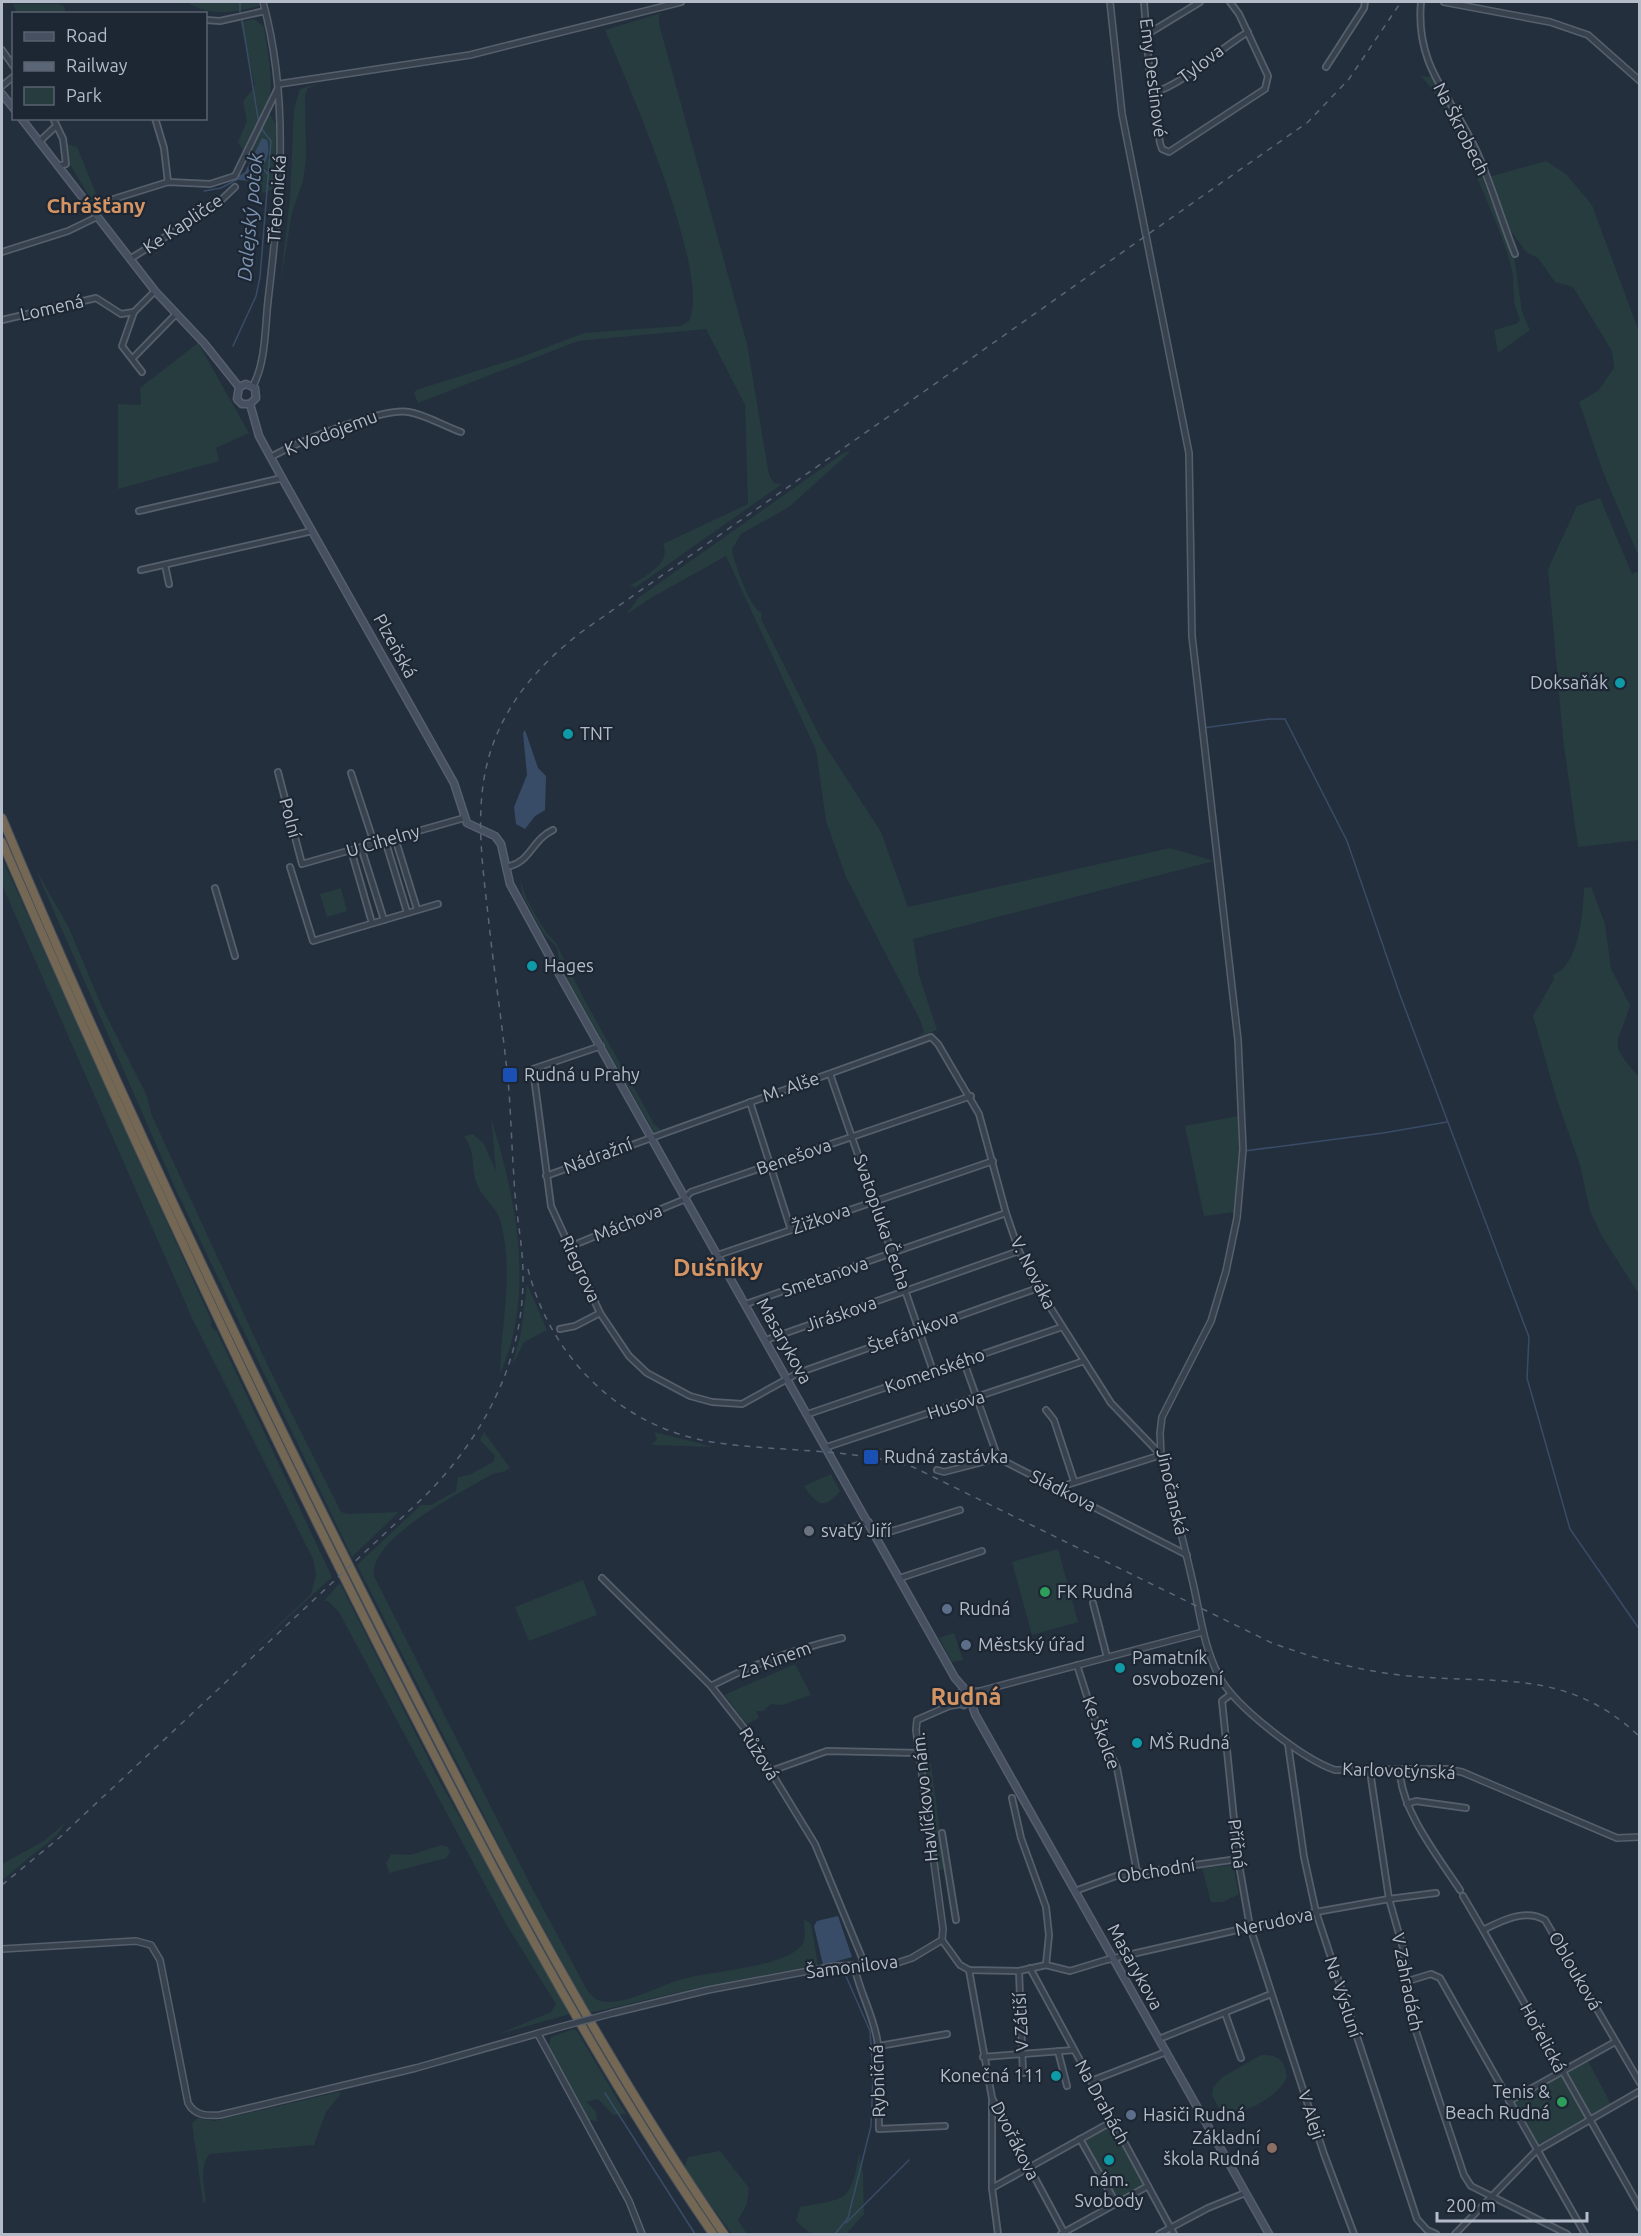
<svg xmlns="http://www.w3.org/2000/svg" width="1641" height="2236" font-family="Ubuntu,sans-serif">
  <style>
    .green { fill: #263c3f }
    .water { fill: #394c67 }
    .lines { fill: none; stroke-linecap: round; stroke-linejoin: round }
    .stream { stroke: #394c67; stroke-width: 1.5 }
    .minor-casing { stroke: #565f6c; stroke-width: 8 }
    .tertiary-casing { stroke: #565f6c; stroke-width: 8 }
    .secondary-casing { stroke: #565f6c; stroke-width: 9 }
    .motorway-casing { stroke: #434c59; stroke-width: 10 }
    .minor { stroke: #38414e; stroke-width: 4.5 }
    .tertiary { stroke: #38414e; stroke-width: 5 }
    .secondary { stroke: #465061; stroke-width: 6 }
    .motorway { stroke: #746855; stroke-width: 8 }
    .rail { stroke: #5a6575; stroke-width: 1.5; stroke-dasharray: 6 6; stroke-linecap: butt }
    .tertiary-bridge-casing { stroke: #565f6c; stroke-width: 8; stroke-linecap: butt }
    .tertiary-bridge { stroke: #38414e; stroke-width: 5 }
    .culture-dot { fill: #0f9aa8; stroke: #1d2633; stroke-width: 2 }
    .transit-dot { fill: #1a4fb4; stroke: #1d2633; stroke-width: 2 }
    .worship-dot { fill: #6b7280; stroke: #1d2633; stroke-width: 2 }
    .leisure-dot { fill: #2e9e5b; stroke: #1d2633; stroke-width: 2 }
    .service-dot { fill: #5c6f8a; stroke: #1d2633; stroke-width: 2 }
    .education-dot { fill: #8d6e63; stroke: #1d2633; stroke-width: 2 }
    .labels { text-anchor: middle; stroke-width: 4.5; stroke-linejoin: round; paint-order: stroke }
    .street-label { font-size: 18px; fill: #b4bcc9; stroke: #1d2633 }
    .poi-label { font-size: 18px; fill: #b4bcc9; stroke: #1d2633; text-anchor: start }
    .water-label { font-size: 20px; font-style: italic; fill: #7c92b1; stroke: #1d2633 }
    .quarter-label { font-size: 21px; font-weight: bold; fill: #d59563; stroke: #1d2633 }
    .district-label { font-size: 24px; font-weight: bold; fill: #d59563; stroke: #1d2633 }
  </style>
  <rect width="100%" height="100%" fill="#242f3e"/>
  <g class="green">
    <path d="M186,2H258L259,6C230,13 213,17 186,2Z"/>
    <polygon points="13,4 59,4 64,6 66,13 17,13"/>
    <path d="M661,13L659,16V24L747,344L769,475L774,483L782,484L636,587L630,586C643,577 672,564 663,544L748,504L745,405L706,329L578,341L418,403L414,393L416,390L521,357L584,333L680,326L689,321C712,273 627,82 605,30Z"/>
    <path d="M254,19L264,27C268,55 275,82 267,110L276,125L275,188L264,193L251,185L250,163L238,142L247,121L243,101L255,86L240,22Z"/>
    <path d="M1420,76L1432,77L1460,125L1514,255L1522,312L1530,330L1498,353L1494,330L1516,324L1520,320L1514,303L1513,274L1508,255C1499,225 1442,90 1420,76Z"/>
    <polygon points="323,82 308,88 305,95 306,160 303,181 292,212 280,286 290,198 294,109 300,89"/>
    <polygon points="67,144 77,147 99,201 92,201 68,161"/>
    <polygon points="1546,161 1566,174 1592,205 1638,329 1639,557 1603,472 1579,402 1598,391 1614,368 1612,351 1573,287 1555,282 1538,258 1526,252 1508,227 1489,177"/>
    <polygon points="198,343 249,433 216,448 219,461 118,489 118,404 141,405 140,388"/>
    <path d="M845,452H850L789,507L741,534L732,549C734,563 750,609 762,613L761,619L821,739L881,832L908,907L1170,848L1214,861L913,939L919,975L937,1030L918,1037L924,1032L921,1022L846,877L826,821L816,750L726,556L649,599L626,615L638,598Z"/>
    <polygon points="1600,498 1632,574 1639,571 1639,840 1578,847 1563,738 1548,569 1577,506"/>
    <polygon points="2,858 212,1322 210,1325 217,1332 332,1577 232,1669 311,1594 316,1574 313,1559 192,1318 2,885"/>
    <polygon points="35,868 69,928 102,1007 146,1094 152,1116 268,1366 341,1512 348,1514 399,1512 352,1557 176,1190"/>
    <path d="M520,875C522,894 536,917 547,933C550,938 556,941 558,947C586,1007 622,1065 654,1124L661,1130L654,1132L560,966L557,947L543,933L522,894Z"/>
    <path d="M1591,887L1605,924L1611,969L1630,1005C1618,1048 1606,1039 1639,1077V1294L1603,1238L1590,1211L1580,1165L1556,1097L1533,1016L1554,979L1553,975C1579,966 1583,912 1584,888Z"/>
    <polygon points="341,888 347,911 327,917 320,894"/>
    <polygon points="1239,1116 1239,1167 1234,1212 1204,1216 1185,1126"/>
    <path d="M491,1118C516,1198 536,1294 500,1374C501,1321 514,1276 501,1223C497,1206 482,1199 477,1184C470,1166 477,1155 464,1136L473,1134L484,1144L496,1171Z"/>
    <polygon points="527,1284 547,1330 524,1342 512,1366 521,1333"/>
    <path d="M484,1432L510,1468C504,1474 496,1471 489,1476C460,1493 369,1538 374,1576L531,1886L586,1988C592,1997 597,2002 608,2002C637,2001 660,1984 687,1978C714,1971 783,1967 801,1946C807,1939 804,1927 804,1919L811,1924L818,1965L701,1987L590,2013L512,1871L357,1565L421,1505H431L456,1491L458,1477L469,1475L493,1462L495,1456L480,1440Z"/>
    <polygon points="654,1432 714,1447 651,1445 657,1439"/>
    <path d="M831,1474L840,1491C824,1510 817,1506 804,1486Z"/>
    <polygon points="1058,1549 1078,1622 1032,1635 1012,1562"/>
    <polygon points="583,1580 597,1615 529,1641 515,1607"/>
    <polygon points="340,1583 439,1780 570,2014 499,2034 551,2012 556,2004 507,1926 339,1612 328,1601 324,1601"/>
    <polygon points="954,1633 963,1660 952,1662 939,1638"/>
    <polygon points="795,1664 811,1695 782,1705 771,1704 763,1711 756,1711 759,1718 747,1724 724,1695"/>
    <polygon points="931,1763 945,1869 935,1871 922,1764"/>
    <polygon points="65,1823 57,1835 2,1880 2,1864 44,1841"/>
    <polygon points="442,1845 448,1847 450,1852 446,1858 389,1873 386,1863 391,1854 410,1855"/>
    <polygon points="1233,1865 1239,1894 1223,1902 1211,1902 1202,1868"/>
    <polygon points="573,2029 577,2031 626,2114 613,2115 598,2099 586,2102 596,2111 597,2121 588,2120 548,2048 551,2037"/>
    <path d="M1261,2055C1278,2054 1285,2061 1287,2077C1279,2096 1241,2118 1221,2112L1212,2095L1213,2088L1221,2078Z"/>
    <polygon points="1587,2059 1611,2104 1539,2144 1535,2143 1514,2106 1515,2101"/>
    <path d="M339,2092L340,2095L326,2112L314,2145L210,2154C199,2165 204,2187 206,2202L203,2203L192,2123L198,2118L214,2121Z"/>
    <polygon points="1111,2126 1144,2184 1116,2199 1084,2141"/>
    <polygon points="720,2151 749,2188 747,2204 738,2220 747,2234 732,2234 684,2168 688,2157"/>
    <path d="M859,2153L863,2173L864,2214L846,2234H811L796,2221L800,2207C847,2198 851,2203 859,2153Z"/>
  </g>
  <g class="water">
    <path d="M262,138L267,140C272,159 262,167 250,181L239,180V176L245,172Z"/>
    <polygon points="525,730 538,768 546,776 545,810 535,816 525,829 516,824 514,807 527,775 523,733"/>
    <polygon points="838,1916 852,1957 823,1965 814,1926 817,1921"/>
  </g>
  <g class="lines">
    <g class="stream">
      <polyline points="240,2 240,12"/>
      <polyline points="242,20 259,124"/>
      <polyline points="261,167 268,174"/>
      <polyline points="204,191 221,188 240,178"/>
      <polyline points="233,346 256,296 260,277 271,141 261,128"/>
      <polyline points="1203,728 1269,719 1285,719 1347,841 1400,995 1529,1337 1527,1378 1570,1529 1640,1630"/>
      <polyline points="1244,1151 1383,1133 1447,1122"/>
      <polyline points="605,2093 695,2234"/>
      <polyline points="846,2223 909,2160"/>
      <polyline points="835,2234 848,2218 871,2126 873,2074 870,2031 842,1967"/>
    </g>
    <defs>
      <g id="minor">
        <polyline points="1144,2 1149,67 1160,143 1162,149 1169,152 1265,89 1268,76 1239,14 1230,2"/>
        <path d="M1421,2C1415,67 1451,95 1476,150C1491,183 1501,219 1515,254"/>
        <polyline points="206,20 220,21 265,11"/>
        <polyline points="1146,35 1200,2"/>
        <polyline points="2,50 14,67"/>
        <polyline points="1326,67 1364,8 1365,2"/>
        <polyline points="2,86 14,76"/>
        <path d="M1153,93C1187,82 1216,51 1248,32"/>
        <polyline points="53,118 63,139 66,164 58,166"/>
        <polyline points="155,118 164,148 168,182"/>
        <polyline points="39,142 56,126"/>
        <polyline points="101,203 168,182 210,184 235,176 277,90"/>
        <polyline points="2,252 68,231 97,217"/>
        <polyline points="130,259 216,205 235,187"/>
        <polyline points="2,320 96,298 121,314 134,312"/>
        <polyline points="133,358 176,314"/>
        <polyline points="142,372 122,346 134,312 155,291"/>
        <path d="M271,457C296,443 382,407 409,412C426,415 444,426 461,432"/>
        <polyline points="139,511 282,478"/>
        <polyline points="165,565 169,584"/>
        <polyline points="141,570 312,531"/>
        <polyline points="278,772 302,864 464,818"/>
        <polyline points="351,773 374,843"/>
        <polyline points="395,838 417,909"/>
        <polyline points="385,840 407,912"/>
        <polyline points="361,847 384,920"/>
        <polyline points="351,850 372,923"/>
        <polyline points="290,867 313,941 438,904"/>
        <path d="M506,867C531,863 531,840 553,830"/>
        <polyline points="215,888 235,956"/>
        <polyline points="601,1046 533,1069 551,1206 600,1313 629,1356 647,1373 690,1396 712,1402 742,1404 798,1373 1038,1288"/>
        <polyline points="830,1074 933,1371"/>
        <polyline points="750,1102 791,1230"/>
        <polyline points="546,1176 931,1037 938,1044 979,1114 1006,1213 1019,1251 1038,1288 1111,1403 1161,1455 1057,1488"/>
        <polyline points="569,1247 683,1200 691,1192 971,1096"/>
        <polyline points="718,1255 993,1161"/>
        <polyline points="746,1304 1006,1213"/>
        <polyline points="560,1329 575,1326 600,1313"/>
        <polyline points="766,1340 1019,1251"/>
        <polyline points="964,1362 998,1458 1187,1555"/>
        <polyline points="1046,1410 1054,1420 1074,1481"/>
        <polyline points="808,1414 1062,1327"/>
        <polyline points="827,1447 1084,1361"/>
        <polyline points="937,1470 944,1472 998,1458"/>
        <polyline points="840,1530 869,1522"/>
        <polyline points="876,1536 960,1510"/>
        <polyline points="602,1578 711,1686 744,1728 815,1844 865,1965"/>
        <polyline points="900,1578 982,1551"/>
        <polyline points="1093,1603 1107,1657"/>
        <polyline points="1077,1665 1093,1715 1117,1768 1137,1872"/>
        <path d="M711,1686C753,1664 796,1649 842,1638"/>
        <polyline points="1231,1694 1222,1701 1238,1859 1250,1927 1324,2154 1354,2234"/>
        <polyline points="1288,1744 1304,1857 1316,1912 1417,2219 1427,2230 1436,2234"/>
        <path d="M1400,1770C1400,1809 1439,1858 1460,1890"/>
        <polyline points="771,1771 827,1751 919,1753"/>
        <polyline points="1370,1771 1389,1899 1403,1948 1411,2016 1464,2175 1471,2186 1567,2234"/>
        <polyline points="1012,1798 1021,1838 1046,1907 1049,1935 1046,1965"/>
        <polyline points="1407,1804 1416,1801 1466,1808"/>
        <polyline points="942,1833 956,1920"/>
        <polyline points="1075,1891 1116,1876 1238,1859"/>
        <path d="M1463,1896L1483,1930C1501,1921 1525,1908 1545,1920L1640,2083"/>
        <polyline points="1483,1930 1640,2208"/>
        <polyline points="942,1940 960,1965 969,1970 1019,1971 1046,1965 1070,1971 1106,1960 1316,1912 1389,1899 1436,1893"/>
        <path d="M854,1965C859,1992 875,2017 878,2045C882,2073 878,2102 879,2129L945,2126"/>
        <polyline points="1030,1968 1174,2234"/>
        <polyline points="969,1970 992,2098 1065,2234"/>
        <polyline points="1019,1971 1023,2073"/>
        <polyline points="1408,1981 1431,1974 1440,1978 1585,2234"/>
        <polyline points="1225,2013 1241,2058"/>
        <polyline points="1159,2039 1271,1994"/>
        <polyline points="879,2046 947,2034"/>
        <polyline points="1058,2051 1067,2086"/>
        <polyline points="983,2057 1074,2050"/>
        <polyline points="1091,2081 1166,2052"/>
        <polyline points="992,2101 992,2188 998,2234"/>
        <polyline points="1509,2101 1615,2042"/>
        <polyline points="1080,2139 1116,2203"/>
        <polyline points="992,2188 1113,2121"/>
        <polyline points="1061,2234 1148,2186"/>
        <polyline points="1159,2234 1208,2208 1245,2193"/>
        <polyline points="1455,2234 1536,2151 1640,2091"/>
      </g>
      <g id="tertiary">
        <path d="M1110,2L1122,114L1189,453L1192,636L1238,1040L1243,1149L1237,1218L1226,1271L1211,1321L1162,1417L1160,1433L1161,1455C1172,1497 1183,1540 1193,1583C1200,1614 1204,1648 1219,1676C1234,1706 1303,1759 1335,1770L1446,1769L1462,1772L1617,1838L1640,1837"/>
        <polyline points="1444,2 1550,22 1588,35 1640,81"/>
        <polyline points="279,84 470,55 681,2"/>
        <path d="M253,386C266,362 265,327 268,301C280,200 290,101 263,2"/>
        <polyline points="967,1692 980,1691 1203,1632"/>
        <path d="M2,1949L136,1941L151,1945L160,1960L188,2103C195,2116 207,2116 220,2115L416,2068L560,2027"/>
        <polyline points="613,2013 708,1990 835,1966 894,1964 912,1958 942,1940 943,1929 916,1730 917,1720 949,1706 961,1704"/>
        <polyline points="538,2034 629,2201 642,2234"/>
      </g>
      <g id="secondary">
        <polyline points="2,94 14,109"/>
        <polyline points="21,118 155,291 204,343 239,387"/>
        <polyline points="239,387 246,384 255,388 256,398 250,404"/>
        <polyline points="239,387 237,399 242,404 250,404"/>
        <polyline points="250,404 259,436 282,478 454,783 467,823 495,836 501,844 510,884 563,981 955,1678 969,1694 975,1714 1269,2234"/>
        <polyline points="964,1691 957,1695 958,1702 964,1705 970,1700"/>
      </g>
      <g id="motorway">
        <path d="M2,818C115,1088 242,1354 374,1615C481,1827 590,2039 724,2234"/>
        <path d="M2,842C120,1114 245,1382 379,1647C481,1848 585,2048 713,2234"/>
      </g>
    </defs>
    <use href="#minor" class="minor-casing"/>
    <use href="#tertiary" class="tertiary-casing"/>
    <use href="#secondary" class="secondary-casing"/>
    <use href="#motorway" class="motorway-casing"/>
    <use href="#minor" class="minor"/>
    <use href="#tertiary" class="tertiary"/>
    <use href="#secondary" class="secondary"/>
    <use href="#motorway" class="motorway"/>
    <g class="rail">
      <path d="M528,1269C551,1360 624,1430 718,1443C783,1452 850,1448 913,1467L1272,1643C1314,1658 1356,1670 1400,1675C1493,1686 1564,1665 1640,1737"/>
      <path d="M2,1885L59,1838L426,1495C484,1436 524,1360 523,1275C523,1243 515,1211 514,1178C511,1139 511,1101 506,1062C501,1016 494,970 489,924C483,867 473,809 490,753C506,702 539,665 580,633L1308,122L1349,79L1401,2"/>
    </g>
    <defs>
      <polyline id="tertiary-bridge" points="560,2027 613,2013"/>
    </defs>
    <use href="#tertiary-bridge" class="tertiary-bridge-casing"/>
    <use href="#tertiary-bridge" class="tertiary-bridge"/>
  </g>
  <g class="culture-dot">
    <circle cx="1620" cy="683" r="6"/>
    <circle cx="568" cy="734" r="6"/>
    <circle cx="532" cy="966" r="6"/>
    <circle cx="1120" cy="1668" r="6"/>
    <circle cx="1137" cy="1743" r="6"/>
    <circle cx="1056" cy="2076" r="6"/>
    <circle cx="1109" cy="2160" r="6"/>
  </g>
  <g class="transit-dot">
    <rect x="502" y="1067" width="16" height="16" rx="3"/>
    <rect x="863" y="1449" width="16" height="16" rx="3"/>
  </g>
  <circle class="worship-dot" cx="809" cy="1531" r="6"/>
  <g class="leisure-dot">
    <circle cx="1045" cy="1592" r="6"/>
    <circle cx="1562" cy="2102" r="6"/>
  </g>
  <g class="service-dot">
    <circle cx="947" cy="1609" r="6"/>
    <circle cx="966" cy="1645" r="6"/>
    <circle cx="1131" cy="2115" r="6"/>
  </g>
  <circle class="education-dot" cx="1272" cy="2148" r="6"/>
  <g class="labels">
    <g class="street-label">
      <text transform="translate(1201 64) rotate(-37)" y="6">Tylova</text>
      <text transform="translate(1153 78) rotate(83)" y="6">Emy Destinové</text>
      <text transform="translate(1461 129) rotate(63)" y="6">Na Škrobech</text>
      <text transform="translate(277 199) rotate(-86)" y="6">Třebonická</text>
      <text transform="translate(183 224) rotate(-34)" y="6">Ke Kapličce</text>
      <text transform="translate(52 308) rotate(-13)" y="6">Lomená</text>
      <text transform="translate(331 433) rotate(-21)" y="6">K Vodojemu</text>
      <text transform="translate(395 646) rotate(61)" y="6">Plzeňská</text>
      <text transform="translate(290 818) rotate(75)" y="6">Polní</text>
      <text transform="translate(383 841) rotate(-16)" y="6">U Cihelny</text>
      <text transform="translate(791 1087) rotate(-19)" y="6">M. Alše</text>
      <text transform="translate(598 1156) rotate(-21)" y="6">Nádražní</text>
      <text transform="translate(794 1157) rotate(-19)" y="6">Benešova</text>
      <text transform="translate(821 1219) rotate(-19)" y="6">Žižkova</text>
      <text transform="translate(882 1222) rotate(71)" y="6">Svatopluka Čecha</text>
      <text transform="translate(628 1223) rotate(-22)" y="6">Máchova</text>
      <text transform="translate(580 1269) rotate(65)" y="6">Riegrova</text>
      <text transform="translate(1033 1273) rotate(63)" y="6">V. Nováka</text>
      <text transform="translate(825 1277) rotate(-19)" y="6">Smetanova</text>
      <text transform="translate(841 1314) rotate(-19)" y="6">Jiráskova</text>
      <text transform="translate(913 1332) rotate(-20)" y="6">Štefánikova</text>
      <text transform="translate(784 1341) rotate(61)" y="6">Masarykova</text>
      <text transform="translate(935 1371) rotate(-19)" y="6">Komenského</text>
      <text transform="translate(956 1405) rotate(-18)" y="6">Husova</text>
      <text transform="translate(1063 1491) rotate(27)" y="6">Sládkova</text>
      <text transform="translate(1172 1492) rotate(77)" y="6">Jinočanská</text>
      <text transform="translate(775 1660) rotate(-20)" y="6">Za Kinem</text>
      <text transform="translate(1101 1733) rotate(69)" y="6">Ke Školce</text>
      <text transform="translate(759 1754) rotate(58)" y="6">Růžová</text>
      <text transform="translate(1399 1771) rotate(2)" y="6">Karlovotýnská</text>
      <text transform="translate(925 1797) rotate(-96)" y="6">Havlíčkovo nám.</text>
      <text transform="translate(1237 1844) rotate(83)" y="6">Příčná</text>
      <text transform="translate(1156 1871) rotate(-9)" y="6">Obchodní</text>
      <text transform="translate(1274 1922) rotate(-12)" y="6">Nerudova</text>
      <text transform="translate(852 1967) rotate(-7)" y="6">Šamonilova</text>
      <text transform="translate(1135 1967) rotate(61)" y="6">Masarykova</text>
      <text transform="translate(1575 1971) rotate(60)" y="6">Oblouková</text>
      <text transform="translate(1407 1982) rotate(79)" y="6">V Zahradách</text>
      <text transform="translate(1343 1997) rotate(72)" y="6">Na Výsluní</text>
      <text transform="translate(1021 2022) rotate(-93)" y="6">V Zátiší</text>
      <text transform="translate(1543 2038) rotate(61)" y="6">Hořelická</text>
      <text transform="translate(878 2081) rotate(-92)" y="6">Rybničná</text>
      <text transform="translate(1102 2102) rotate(61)" y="6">Na Drahách</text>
      <text transform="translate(1311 2115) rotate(72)" y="6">V Aleji</text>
      <text transform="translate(1015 2141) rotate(63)" y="6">Dvořákova</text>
    </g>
    <g class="poi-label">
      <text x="1608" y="689" text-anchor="end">Doksaňák</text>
      <text x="580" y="740">TNT</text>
      <text x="544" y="972">Hages</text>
      <text x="524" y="1081">Rudná u Prahy</text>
      <text x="884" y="1463">Rudná zastávka</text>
      <text x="821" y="1537">svatý Jiří</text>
      <text x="1057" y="1598">FK Rudná</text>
      <text x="959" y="1615">Rudná</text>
      <text x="978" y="1651">Městský úřad</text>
      <text x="1132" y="1664">Pamatník<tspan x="1132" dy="21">osvobození</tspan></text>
      <text x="1149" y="1749">MŠ Rudná</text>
      <text x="1044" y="2082" text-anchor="end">Konečná 111</text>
      <text x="1550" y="2098" text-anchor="end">Tenis &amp;<tspan x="1550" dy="21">Beach Rudná</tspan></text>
      <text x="1143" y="2121">Hasiči Rudná</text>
      <text x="1260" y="2144" text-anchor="end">Základní<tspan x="1260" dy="21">škola Rudná</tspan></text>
      <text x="1109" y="2186" text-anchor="middle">nám.<tspan x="1109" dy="21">Svobody</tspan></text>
    </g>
    <g class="water-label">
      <text transform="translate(250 217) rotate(-85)" y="7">Dalejský potok</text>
    </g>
    <g class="quarter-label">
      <text x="96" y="213">Chrášťany</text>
    </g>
    <g class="district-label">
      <text x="718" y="1276">Dušníky</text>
      <text x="966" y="1705">Rudná</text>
    </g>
  </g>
  <rect width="1641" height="2236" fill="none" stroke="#b4bcc9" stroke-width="6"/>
  <rect x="12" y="12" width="195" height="108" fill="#1d2633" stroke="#59626f" stroke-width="1.5"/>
  <rect x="24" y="32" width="30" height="9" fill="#465061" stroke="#59626f" stroke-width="1.5"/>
  <text x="66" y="42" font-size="18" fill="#b4bcc9">Road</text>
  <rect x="24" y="62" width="30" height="9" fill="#5a6575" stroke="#59626f" stroke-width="1.5"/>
  <text x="66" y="72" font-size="18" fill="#b4bcc9">Railway</text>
  <rect x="24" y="87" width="30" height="18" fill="#263c3f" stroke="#59626f" stroke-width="1.5"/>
  <text x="66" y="102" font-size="18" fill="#b4bcc9">Park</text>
  <path d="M1437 2212v9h150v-9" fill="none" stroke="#b4bcc9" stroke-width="3"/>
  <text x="1446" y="2212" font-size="18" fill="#b4bcc9" stroke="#1d2633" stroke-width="4.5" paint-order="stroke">200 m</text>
</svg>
